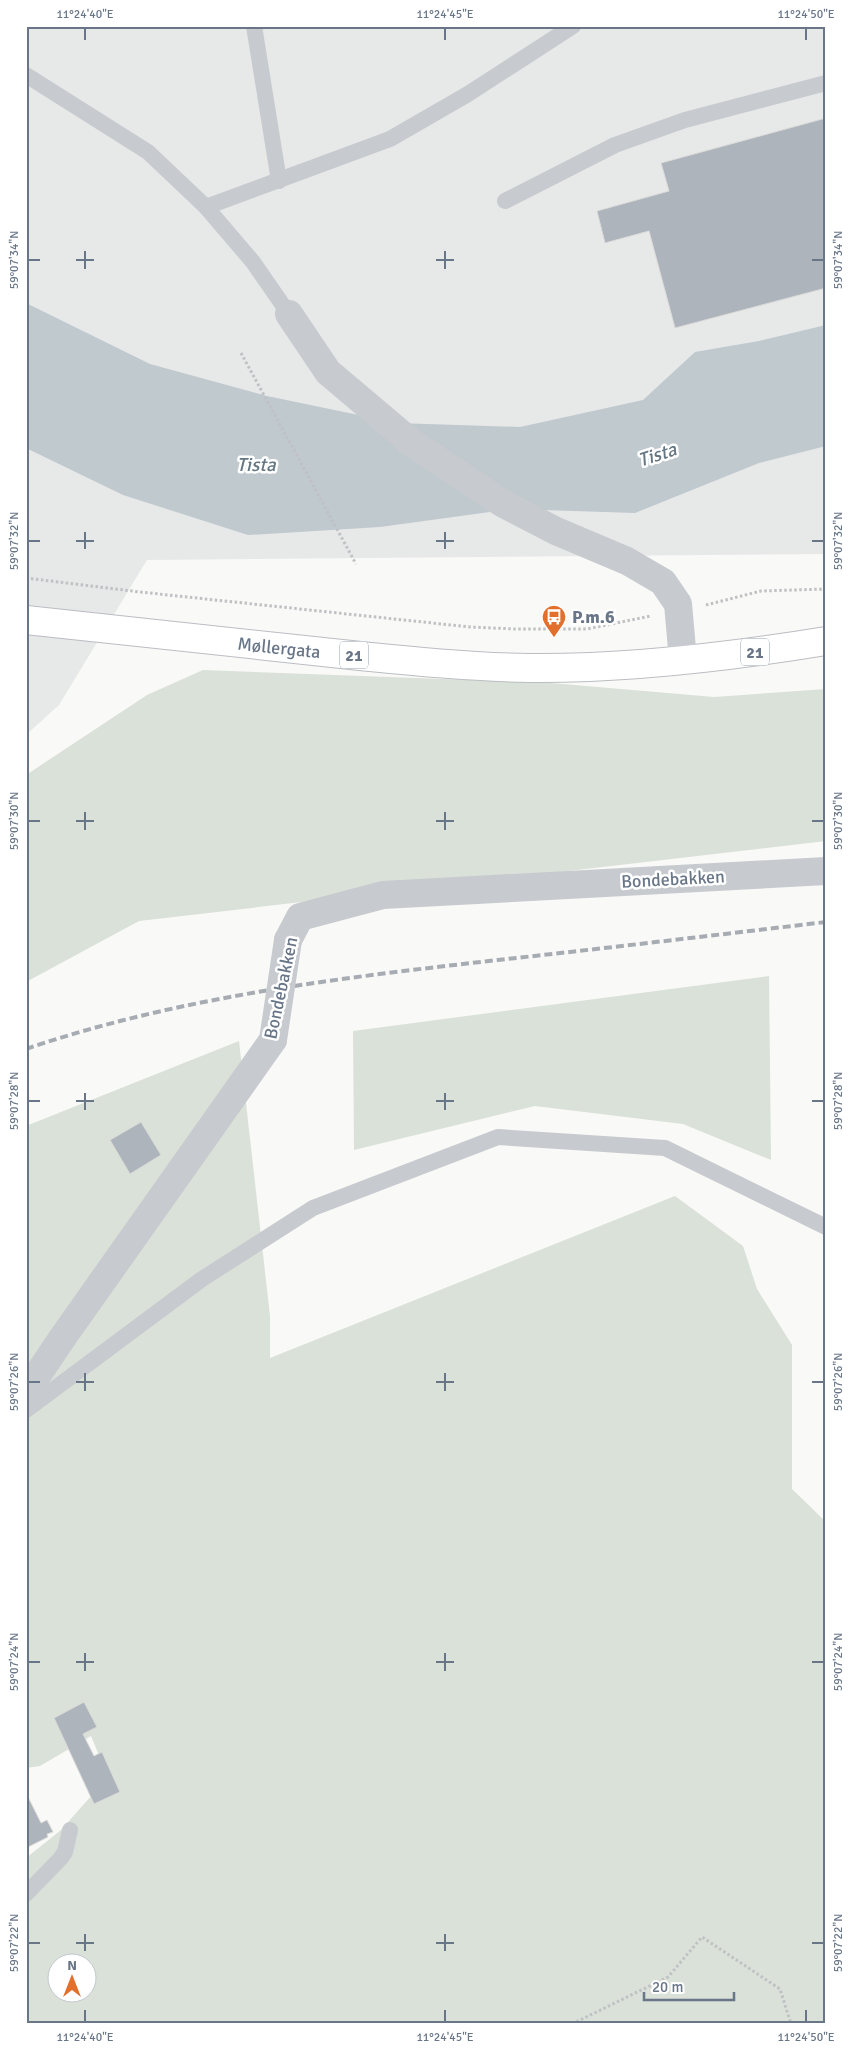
<svg xmlns="http://www.w3.org/2000/svg" width="852" height="2050" font-family="Signika,sans-serif">
  <style>
    .built { fill: #e7e8e8 }
    .green { fill: #dae1d8; fill-rule: evenodd }
    .water { fill: #c0c9ce }
    .building { fill: #aeb4bc; stroke: #dbdbd9 }
    .lines { fill: none; stroke-linecap: round; stroke-linejoin: round }
    .primary-casing { stroke: #babdc2; stroke-width: 30 }
    .path { stroke: #bfc1c4; stroke-width: 3; stroke-dasharray: 2.5 2.5; stroke-linecap: butt }
    .lane { stroke: #c7cace; stroke-width: 16 }
    .street { stroke: #c7cace; stroke-width: 28 }
    .primary { stroke: #fff; stroke-width: 28 }
    .rail { stroke: #a7acb3; stroke-width: 4; stroke-dasharray: 8 4; stroke-linecap: butt }
    .street-bridge { stroke: #c7cace; stroke-width: 28 }
    .ticks { fill: none; stroke: #687688; stroke-width: 2 }
    .labels { text-anchor: middle; stroke-width: 5; stroke-linejoin: round; paint-order: stroke }
    .shield { fill: #fff; stroke: #959fac; stroke-width: 1 }
    .shield-label { font-size: 16px; font-weight: bold; fill: #687688 }
    .poi-label { font-size: 18px; font-weight: bold; fill: #687688; stroke: #fff; text-anchor: start }
    .street-label { font-size: 18px; fill: #687688; stroke: #fff }
    .water-label { font-size: 19px; font-style: italic; fill: #647783; stroke: #fff }
    .neatline { fill: none; stroke: #687688; stroke-width: 2 }
    .ticks-label { font-size: 12px; text-anchor: middle; fill: #687688 }
  </style>
  <rect width="100%" height="100%" fill="#f9f9f7"/>
  <polygon class="built" points="26,26 826,26 826,554 147,560 59,705 26,735"/>
  <g class="green">
    <polygon points="203,670 551,683 714,697 826,689 826,841 139,921 26,982 26,775 147,695"/>
    <polygon points="769,976 771,1160 683,1124 535,1106 354,1150 353,1031"/>
    <path d="M239,1041L270,1316V1358L675,1196L743,1246L757,1289L792,1345V1489L826,1522V2024H26V1858L61,1830L108,1777L91,1736L40,1766L26,1768V1126ZM58,1962H88V1992H58Z"/>
  </g>
  <polygon class="water" points="26,303 150,364 267,396 397,423 520,427 643,400 695,352 759,341 826,325 826,446 759,463 635,513 512,509 380,527 248,535 123,495 26,448"/>
  <g class="building">
    <polygon points="826,118 826,288 675,328 649,231 605,243 597,211 669,191 661,163"/>
    <polygon points="141,1122 161,1155 130,1174 110,1140"/>
    <polygon points="84,1702 97,1727 83,1734 94,1756 102,1752 120,1792 94,1804 54,1718"/>
    <polygon points="26,1793 41,1823 47,1820 53,1832 47,1834 48,1837 26,1848"/>
  </g>
  <g class="lines">
    <defs>
      <path id="primary" d="M26,620C135,631 243,644 351,655C410,661 470,667 529,668C628,669 728,657 826,641"/>
    </defs>
    <use href="#primary" class="primary-casing"/>
    <g class="path">
      <polyline points="241,353 356,564"/>
      <polyline points="26,578 140,592 470,627 515,629 587,629 651,616"/>
      <polyline points="706,605 761,591 826,589"/>
      <polyline points="572,2024 668,1977 702,1937 780,1989 791,2024"/>
    </g>
    <g class="lane">
      <polyline points="254,26 279,181"/>
      <polyline points="26,75 148,152 206,207 253,262 289,314"/>
      <polyline points="505,201 615,145 685,120 826,83"/>
      <polyline points="206,207 390,139 468,94 573,26"/>
      <polyline points="26,1410 202,1279 313,1208 498,1137 665,1148 826,1227"/>
      <polyline points="26,1894 60,1859 65,1852 70,1830"/>
    </g>
    <g class="street">
      <polyline points="289,314 328,372 412,443 502,503 556,531 627,561 663,582 678,604 683,660"/>
      <polyline points="288,940 300,917 383,895 826,871"/>
      <polyline points="26,1392 63,1337 273,1040"/>
    </g>
    <use href="#primary" class="primary"/>
    <path class="rail" d="M26,1049C178,997 339,978 498,960C607,948 716,935 826,922"/>
    <polyline class="street-bridge" points="273,1040 288,940"/>
  </g>
  <path class="ticks" d="M85,28V40M445,28V40M806,28V40M85,251V269M445,251V269M28,260H40M76,260H94M436,260H454M812,260H824M85,532V549M445,532V549M28,541H40M76,541H94M436,541H454M812,541H824M85,812V830M445,812V830M28,821H40M76,821H94M436,821H454M812,821H824M85,1093V1110M445,1093V1110M28,1101H40M76,1101H94M436,1101H454M812,1101H824M85,1373V1391M445,1373V1391M28,1382H40M76,1382H94M436,1382H454M812,1382H824M85,1653V1671M445,1653V1671M28,1662H40M76,1662H94M436,1662H454M812,1662H824M85,1934V1951M445,1934V1951M28,1943H40M76,1943H94M436,1943H454M812,1943H824M85,2010V2022M445,2010V2022M806,2010V2022"/>
  <defs>
    <symbol id="bus-pin" viewBox="-11 -11 22 30"><path d="M0 17L-7.5 6A9.5 9.5 0 1 1 7.5 6Z" fill="#e36f2d" stroke="#fff"/><path d="M-5-6H5V4H4V6H2V4H-2V6H-4V4H-5ZM-3.5-4V0h7V-4ZM-3.5 1.2v1.5H-2V1.2ZM2 1.2v1.5H3.5V1.2Z" fill="#fff"/></symbol>
  </defs>
  <g fill-rule="evenodd">
    <use href="#bus-pin" x="540" y="603" width="28" height="38"/>
  </g>
  <g class="labels">
    <g class="shield">
      <rect x="741" y="638.5" width="28" height="27" rx="4"/>
      <rect x="340" y="641.5" width="28" height="27" rx="4"/>
    </g>
    <g class="shield-label">
      <text x="755" y="658">21</text>
      <text x="354" y="661">21</text>
    </g>
    <g class="poi-label">
      <text x="572" y="623">P.m.6</text>
    </g>
    <g class="street-label">
      <text transform="translate(279 648) rotate(6)" y="6">Møllergata</text>
      <text transform="translate(673 879) rotate(-3)" y="6">Bondebakken</text>
      <text transform="translate(281 988) rotate(-78)" y="6">Bondebakken</text>
    </g>
    <g class="water-label">
      <text transform="translate(657 454) rotate(-18)" y="7">Tista</text>
      <text x="256" y="471">Tista</text>
    </g>
  </g>
  <rect width="852" height="2050" fill="none" stroke="#ffffff" stroke-width="55"/>
  <g transform="translate(72 1978)"><circle r="24" fill="#ffffff" stroke="#c3c8cf"/>
  <path d="M0-4L9 19L0 12L-9 19Z" fill="#e36f2d"/>
  <text y="-8" font-size="14" font-weight="bold" text-anchor="middle" fill="#687688">N</text>
  </g>
  <path d="M644 1992v8h90v-8" fill="none" stroke="#687688" stroke-width="2.5"/>
  <text x="652" y="1992" font-size="15" fill="#687688" stroke="#ffffff" stroke-width="4" paint-order="stroke">20 m</text>
  <rect x="28" y="28" width="796" height="1994" class="neatline"/>
  <g class="ticks-label">
    <text x="85" y="18">11°24'40"E</text>
    <text x="445" y="18">11°24'45"E</text>
    <text x="806" y="18">11°24'50"E</text>
    <text transform="translate(14 260) rotate(-90)" y="4">59°07'34"N</text>
    <text transform="translate(838 260) rotate(-90)" y="4">59°07'34"N</text>
    <text transform="translate(14 541) rotate(-90)" y="4">59°07'32"N</text>
    <text transform="translate(838 541) rotate(-90)" y="4">59°07'32"N</text>
    <text transform="translate(14 821) rotate(-90)" y="4">59°07'30"N</text>
    <text transform="translate(838 821) rotate(-90)" y="4">59°07'30"N</text>
    <text transform="translate(14 1101) rotate(-90)" y="4">59°07'28"N</text>
    <text transform="translate(838 1101) rotate(-90)" y="4">59°07'28"N</text>
    <text transform="translate(14 1382) rotate(-90)" y="4">59°07'26"N</text>
    <text transform="translate(838 1382) rotate(-90)" y="4">59°07'26"N</text>
    <text transform="translate(14 1662) rotate(-90)" y="4">59°07'24"N</text>
    <text transform="translate(838 1662) rotate(-90)" y="4">59°07'24"N</text>
    <text transform="translate(14 1943) rotate(-90)" y="4">59°07'22"N</text>
    <text transform="translate(838 1943) rotate(-90)" y="4">59°07'22"N</text>
    <text x="85" y="2041">11°24'40"E</text>
    <text x="445" y="2041">11°24'45"E</text>
    <text x="806" y="2041">11°24'50"E</text>
  </g>
</svg>
